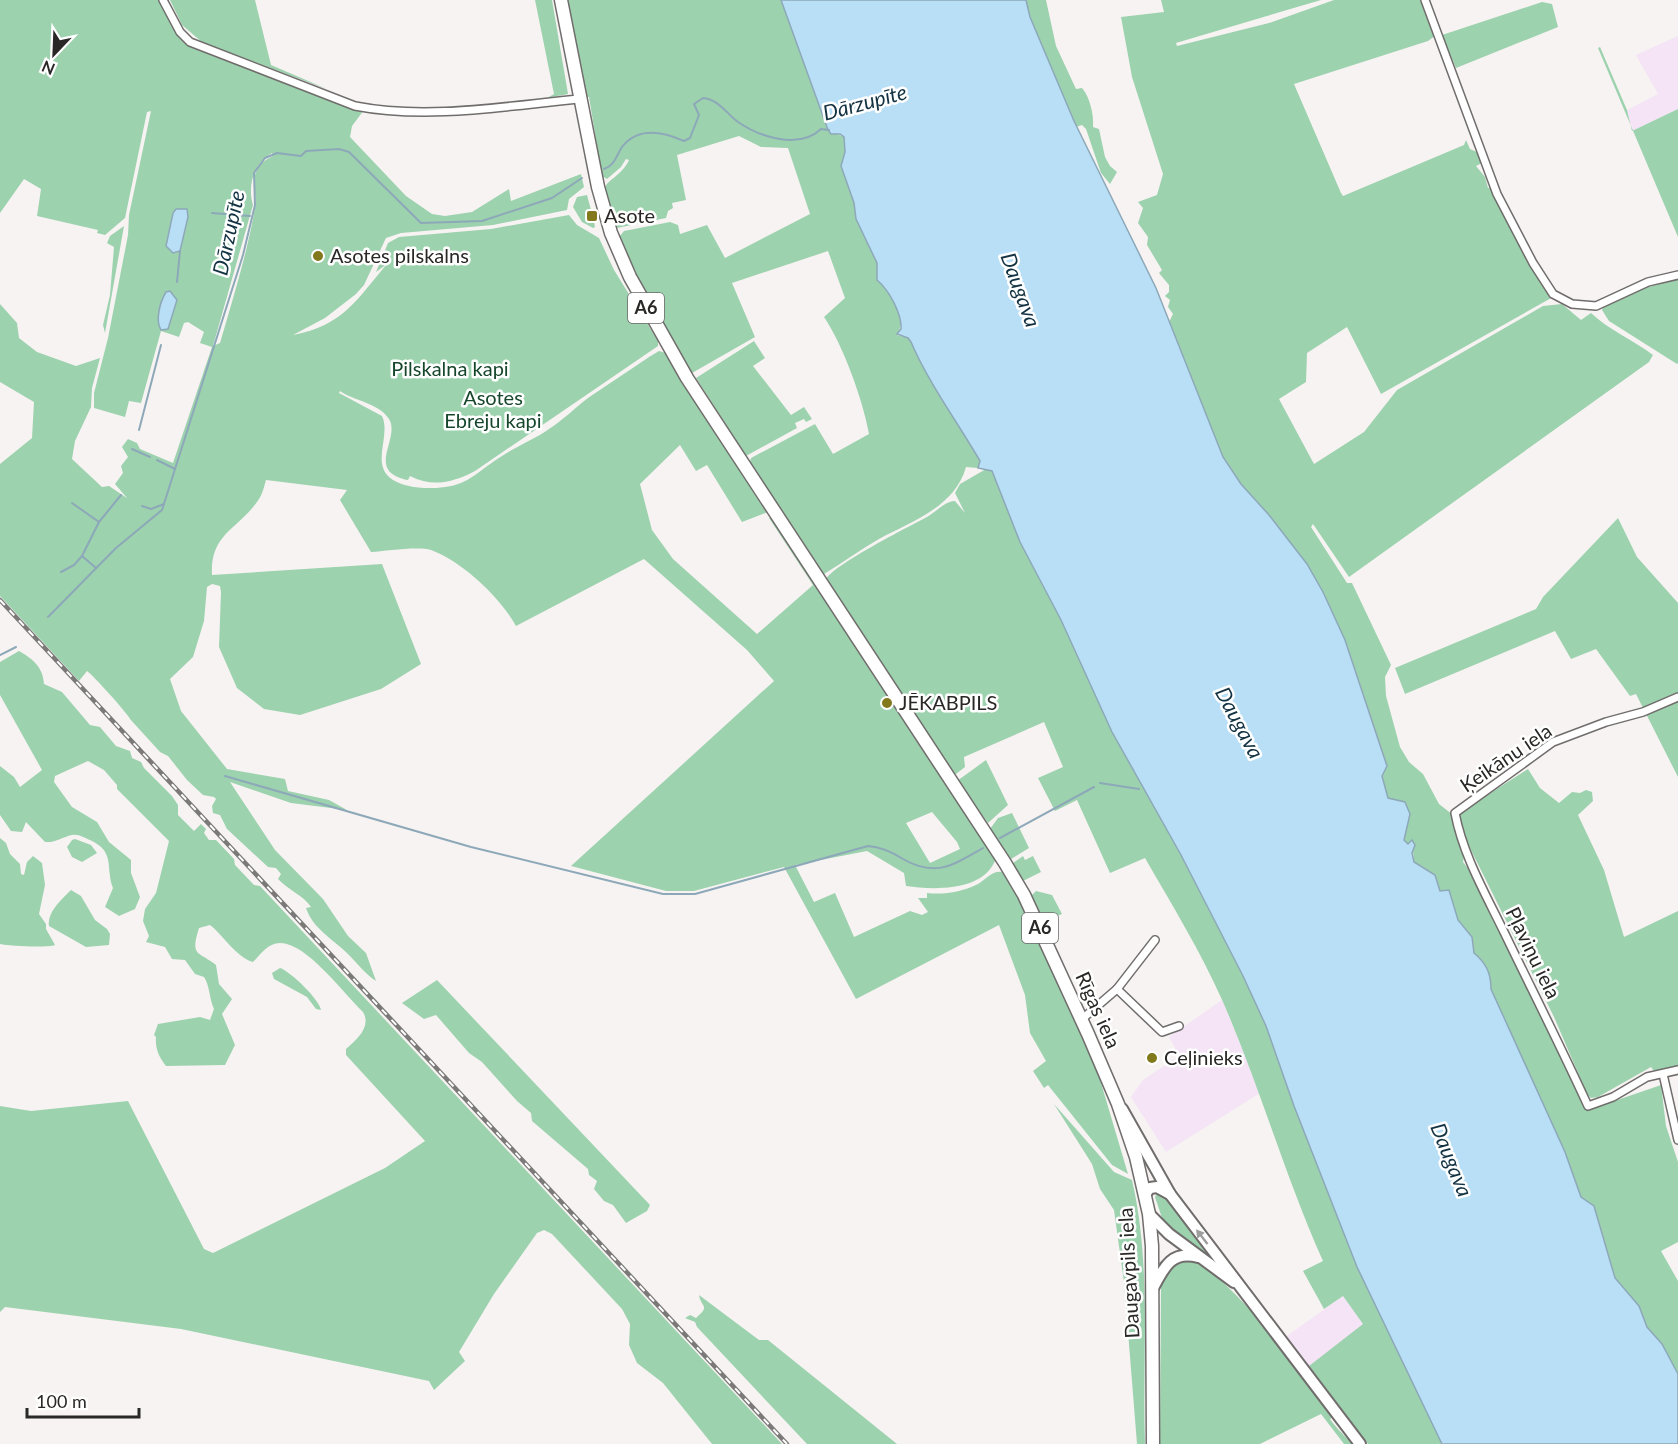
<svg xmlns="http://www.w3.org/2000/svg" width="1678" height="1444" font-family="Lato,sans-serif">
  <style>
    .industrial { fill: #f4e4f6 }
    .green { fill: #9dd2af; fill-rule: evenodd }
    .water { fill: #b8dff6; stroke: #8da8b8; stroke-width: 1.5 }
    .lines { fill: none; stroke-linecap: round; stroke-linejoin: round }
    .stream { stroke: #8da8b8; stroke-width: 2 }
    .minor-casing { stroke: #706d6c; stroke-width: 10 }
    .secondary-casing { stroke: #706d6c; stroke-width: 14 }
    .trunk-casing { stroke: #706d6c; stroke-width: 15 }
    .minor { stroke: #fff; stroke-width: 7 }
    .secondary { stroke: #fff; stroke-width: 10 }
    .trunk { stroke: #fff; stroke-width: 12 }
    .rail-casing { stroke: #7c7a79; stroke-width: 4.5 }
    .rail { stroke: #fff; stroke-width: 2; stroke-dasharray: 7; stroke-linecap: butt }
    .oneway { fill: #9f9e9e }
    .poi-dot { fill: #82781c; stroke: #fff; stroke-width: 2 }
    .labels { text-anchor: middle; stroke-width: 5; stroke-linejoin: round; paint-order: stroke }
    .shield { fill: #fff; stroke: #696868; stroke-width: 1.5 }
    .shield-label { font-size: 18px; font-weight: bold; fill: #292827 }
    .poi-label { font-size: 20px; fill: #292827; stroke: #fff; text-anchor: start }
    .park-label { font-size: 20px; fill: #16472c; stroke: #fff }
    .street-label { font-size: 20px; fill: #292827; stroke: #fff }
    .water-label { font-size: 21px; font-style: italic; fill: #133242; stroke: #fff }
  </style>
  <rect width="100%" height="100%" fill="#f7f3f2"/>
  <g class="industrial">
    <polygon points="1678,36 1678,109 1632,131 1627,110 1658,94 1636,55"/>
    <polygon points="1222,1000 1260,1093 1166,1152 1131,1097 1143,1080 1179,1056 1169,1037"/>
    <polygon points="1343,1296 1364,1325 1309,1366 1287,1336"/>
  </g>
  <g class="green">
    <path d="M0,0H158L185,42L364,110L352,126L350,137L406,196L432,214L445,216L472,212L509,189L511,201L581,174L584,187L569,199L567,210L493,225L401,233L386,238L364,285L356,294L325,318L293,335C343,326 357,299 387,264L376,272L388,243L399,237L491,229L569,215L577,225L599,238L614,270L658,341V346L475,471C454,482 433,488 410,476L408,480C364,471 401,439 389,419C379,403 354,401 340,391L339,393L382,416C391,435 372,461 389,477C403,490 438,490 455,485C473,480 486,465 502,456C517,446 535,439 549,429C563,420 575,408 588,398C608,384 629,371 649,357L659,351L666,353L768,512L742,522L707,465L696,471L680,445L640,484L652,530L673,559L757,634L813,585L769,518H771L996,858C985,892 933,890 906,886L904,873L867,851L795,865L814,902L835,893L854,937L910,911L922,915L928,912L918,898H927V893C944,895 962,892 978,884C986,879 993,870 1002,872L1019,899L1096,1066L1128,1174L1112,1165L1048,1085L1044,1088L1033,1071L1046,1061L1030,1033L1025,995L999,925L856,999L784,867L694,891H666L571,866L774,681L747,650L644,559L516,626C500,597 463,562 431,550C418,546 386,551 371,552L340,500L347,490L266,480C264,487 262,496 257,502C237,530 210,534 212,575L382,564L421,664L381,689L300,715L264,709L237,688L219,647L221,592L220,586L212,584L207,587L204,621L193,657L170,679L181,711L227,769L285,779L288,791L329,800L347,810L291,803L230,782L275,850L323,899L348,936L366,953L376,981C364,973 358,964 348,954C333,939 313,929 306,908L311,907C303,895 288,890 278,879L281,874L276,868L268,867L227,829L220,815L213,813L212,806L216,799L214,797L203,795L187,780L168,756L160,752L130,719C129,715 93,675 87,671L79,681L0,596V464L32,438L34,402L0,382V304L17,323L19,338L37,352L76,366L100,358L92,388L91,407L75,441L72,459L102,487L109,486L127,498L115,484L123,473L121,466L128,457L122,447L128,439L137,443L140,449L173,463L212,347L200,343L204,332L188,322L184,323L179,337L161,331L141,403L129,401L125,417L94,408V393L108,338L128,235L129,215L151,111L147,112L125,218L105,235L97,233L98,230L37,216L41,189L24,179L0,213ZM272,153L273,156C266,159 259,164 256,172C251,184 258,197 255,208C247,254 233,298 220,343L213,346L253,205C247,185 254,163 272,153ZM176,209H187L188,217L180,251L166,245L173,212ZM932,812L957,842L960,849L930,863L906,823Z"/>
    <polygon points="170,0 255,0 271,65 327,89 203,43 182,25"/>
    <polygon points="535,0 552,0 567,88 568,94 547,98 554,94"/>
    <path d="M567,0H781L828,130L844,137L845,152L841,166L854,203L856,219L877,263V280C889,290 908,321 897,335L908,338L911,342C928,382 958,423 980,461L978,468L966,467C955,507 912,521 879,539C860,550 842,563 824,574L750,462L751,458L815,424L833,454L869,434C863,400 843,345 824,317L845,298L828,251L732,283L755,337L692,373L646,294L619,237L624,231L670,222L678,225L680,234L707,225L725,258L810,214L788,148L761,147L739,136L677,155L686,200L672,203L673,208L668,211L666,218L617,228L605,187C610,178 622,175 629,160L626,159L621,167L607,179L602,176L589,97H587Z"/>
    <path d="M1026,0H1046L1056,46L1076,89L1082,88C1090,97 1094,115 1093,127L1099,129L1105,157L1110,166L1117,172L1110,184L1101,173L1086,129L1082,125L1076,127L1074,121L1030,17Z"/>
    <path d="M1161,0H1321L1176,43L1177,46L1269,23L1334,0H1423L1435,36L1428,41L1294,84L1341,193L1343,196L1464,145L1466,140L1470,149L1477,152L1482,163L1476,166L1485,177L1488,188L1492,187L1530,263L1553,297L1381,394L1347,327L1307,353L1306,382L1279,399L1314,464L1364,432L1397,390L1543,306L1562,304L1581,320L1591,313C1609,330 1633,340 1653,355L1649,362L1349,577L1313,524L1311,527L1347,583H1352L1391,665L1385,677L1386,696L1400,747L1409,762L1423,774L1439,804L1453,815L1465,852L1463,862L1475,877L1586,1108L1597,1107L1661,1085L1666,1126L1678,1162V1242L1661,1251L1678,1281V1374L1662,1344L1647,1327L1639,1306L1615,1278L1594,1206L1581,1197L1565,1152L1491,989C1491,973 1486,963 1474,954L1472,937L1458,920L1449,890L1440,891L1435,875L1414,862L1412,841L1408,844L1404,840L1410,813L1388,798L1382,776L1387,766L1345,640L1269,515L1241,484L1223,457L1169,322L1173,314L1168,307L1170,300L1165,296L1169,292V285L1159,273L1162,270L1147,245L1148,237L1138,223L1143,208L1138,202L1157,195L1163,174L1132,77L1121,17L1164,12Z"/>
    <polygon points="1542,2 1552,4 1558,27 1456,68 1442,35"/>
    <polygon points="1600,47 1627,110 1632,131 1678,109 1678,237 1598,48"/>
    <polygon points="587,195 591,210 589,211 591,221 594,221 595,227 593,228 582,222 573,207 577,197"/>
    <polygon points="124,226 105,333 103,325 110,295 114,247 107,243 110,236"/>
    <polygon points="1678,279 1678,363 1677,364 1609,321 1602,310 1604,306 1630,292"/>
    <polygon points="754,341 765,358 753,366 791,415 804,407 812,419 806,422 804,419 795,423 797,428 746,456 696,378"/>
    <path d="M986,469L992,471L997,480L1020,542L1061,620L1112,732L1181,855L1243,976L1266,1026L1294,1106L1357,1267L1442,1444H1368L1309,1366L1363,1324L1343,1296L1324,1309L1303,1271L1323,1261C1285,1176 1260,1087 1223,1002C1201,952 1172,905 1145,858L1110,873L1077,800L1055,811L1038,778L1063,767L1044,722L964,757L965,767L956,774L952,773L826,579C835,564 908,527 927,517C936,512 945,501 955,501L965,513L955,493L960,484Z"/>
    <polygon points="1618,518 1637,557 1678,603 1678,777 1636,694 1630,696 1596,649 1571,659 1555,631 1405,694 1395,668 1536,609 1543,597"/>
    <path d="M19,651C33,659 43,667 44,684L62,692L90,725L100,727L116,746L130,751L132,758L141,762L144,768L172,796L178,805V815L194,831L201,824L206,829L204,833L209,840H216L234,859L235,865L254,885L260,886L782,1444H712L663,1383L637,1363L629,1345L630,1324L622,1309L552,1234L544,1230L537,1233L494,1294L459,1352L465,1361L434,1390L429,1381L181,1329L5,1307L0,1312V1106L31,1111L128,1101L204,1249L213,1253L385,1168L425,1141L346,1055V1049C356,1040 372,1027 363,1012C343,993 307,943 280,943C268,943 261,954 253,962C236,957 225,937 210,925L199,928C190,957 198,951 216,965L219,984L232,999L222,1014L235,1045L225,1065L166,1066C159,1057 155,1049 156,1037L154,1035L158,1024L200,1017L210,1020L214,1009C209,998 210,986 204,977L195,974L185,960L172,959L165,947L146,942L149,936L143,921L145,909L156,893L169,841L117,789V785L104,770L88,761L55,776L54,782L72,807L97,822L109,842L131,860V873L140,897L135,909L119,916L105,907L113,888C105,867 116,852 90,840C84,838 80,834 72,835C62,837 56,843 45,842L26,822L22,832L11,831L0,815V766L14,777L20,787L42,770L0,695V662Z"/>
    <polygon points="986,760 1008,805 988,823 957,781"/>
    <polygon points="1528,769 1540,788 1559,803 1572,792 1580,793 1586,790 1592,792 1593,801 1578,815 1604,870 1624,937 1678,911 1678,1066 1654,1071 1651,1067 1598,1097 1591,1098 1587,1094 1554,1017 1461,830 1459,813"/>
    <polygon points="1012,813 1029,848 1011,859 990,829 998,818"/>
    <path d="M0,838L6,843L10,854L20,864L21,874L24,875L27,862L33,856L42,863L45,885L39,914L46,924V929L55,945C47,948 9,946 0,944Z"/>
    <polygon points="75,839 91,845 97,853 82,862 72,857 67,847 72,840"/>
    <polygon points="1023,856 1025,860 1033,856 1041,872 1023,881 1013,863"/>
    <path d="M71,890L81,896L95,920L107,929L110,934L109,945L86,947L49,926C47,912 62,899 71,890Z"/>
    <polygon points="1036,891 1052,895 1062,914 1043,922 1031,896"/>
    <path d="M280,968C290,971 320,1000 321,1010L316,1009L307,997L274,979L272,973Z"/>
    <polygon points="437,980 650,1205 647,1211 626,1223 613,1205 604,1201 594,1189 597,1181 589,1175 588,1169 532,1121 531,1113 517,1101 482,1062 469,1053 436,1015 424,1019 402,1003"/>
    <path d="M1054,1104L1114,1172L1132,1180C1152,1266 1142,1356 1145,1444H1137L1124,1282L1114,1210L1100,1189L1092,1164Z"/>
    <polygon points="1158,1192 1168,1198 1213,1262 1164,1224 1155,1197"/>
    <path d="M1194,1259C1252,1300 1290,1361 1333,1417L1330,1419C1333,1424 1347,1439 1353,1444H1344L1321,1414L1260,1444H1160L1161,1281L1173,1261Z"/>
    <path d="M699,1295L759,1340H768L897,1444H807L697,1327L695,1322L685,1318L690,1315L696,1318C711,1305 701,1308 699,1295Z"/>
  </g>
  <g class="water">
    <path d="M781,0H1026L1030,17L1074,121L1156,288L1223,457L1241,484L1269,515L1307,564L1323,592L1345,640L1387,766L1382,776L1388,798L1405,802L1410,814L1404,840L1408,844L1412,840L1415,845L1412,853L1414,862L1435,875L1440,891L1449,890L1458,920L1472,937L1474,953C1486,963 1491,973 1491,989L1565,1152L1581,1197L1594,1206L1615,1278L1639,1306L1647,1327L1662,1344L1678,1374V1444H1442L1357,1267L1294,1106L1266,1026L1243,976L1181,855L1112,732L1061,620L1020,542L992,471L978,468L980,461C958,423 928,382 911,342L908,338L897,334L901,329C902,314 889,290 877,280V263L856,219L854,203L841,166L845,152L844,137L840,134H831L828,130Z"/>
    <polygon points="176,209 187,209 188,217 180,251 173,253 166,246 173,213"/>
    <path d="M170,291L177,300L168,329L161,330C155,320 160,302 166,292Z"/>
  </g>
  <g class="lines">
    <g class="stream">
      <path d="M604,169C615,165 616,156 622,147C638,126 664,132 684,141L690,138L699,115L694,104L703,98C718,99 727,114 738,122C760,137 799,150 821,129L829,130"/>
      <polyline points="212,213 250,216"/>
      <polyline points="177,282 180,251"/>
      <polyline points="139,430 161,345"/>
      <polyline points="132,449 150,457"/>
      <polyline points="157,460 175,469"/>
      <polyline points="72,503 99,522"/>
      <polyline points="142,506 151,509 164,504"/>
      <polyline points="96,568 82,556 99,522 121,495"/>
      <polyline points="61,572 74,565 82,556"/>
      <polyline points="48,617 116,548 162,510 243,255 255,205 254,173 265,158 277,153 301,156 306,151 339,149 349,152 421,223 482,221 552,198 582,178"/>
      <polyline points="0,655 16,647"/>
      <path d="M225,776L471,847L663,894H695L868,846C881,847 892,852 903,859C936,878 953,865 983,848"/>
      <polyline points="1100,783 1139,789"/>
      <polyline points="1000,838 1094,787"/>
    </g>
    <defs>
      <g id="minor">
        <path d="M163,0L180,32L190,42L355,106C427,120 506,106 579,99"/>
        <polyline points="1425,0 1497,194 1533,263 1553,294 1572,304 1596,306 1648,282 1678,275"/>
        <path d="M1678,697L1643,712L1606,722L1553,742L1455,813C1463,855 1485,893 1504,932C1532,990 1561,1047 1588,1106L1613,1097L1647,1077L1678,1070"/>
        <polyline points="1117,989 1162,1032 1179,1026"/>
        <polyline points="1081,1020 1117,989 1155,940"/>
        <polyline points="1663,1074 1678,1140"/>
      </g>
      <g id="secondary">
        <polyline points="1122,1109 1170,1194 1360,1444"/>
        <polyline points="1145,1194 1150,1188 1157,1187 1170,1194"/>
        <polyline points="1149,1214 1169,1234 1234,1282"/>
        <path d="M1153,1288C1164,1267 1172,1250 1198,1257"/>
      </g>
      <polyline id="trunk" points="561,0 598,187 611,233 630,277 687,378 1005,863 1024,895 1088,1034 1118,1104 1136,1157 1149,1214 1152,1246 1153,1444"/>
    </defs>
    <use href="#minor" class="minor-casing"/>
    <use href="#secondary" class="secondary-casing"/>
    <use href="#trunk" class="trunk-casing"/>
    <use href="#minor" class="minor"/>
    <use href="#secondary" class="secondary"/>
    <use href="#trunk" class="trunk"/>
    <defs>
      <polyline id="rail" points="0,600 787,1444"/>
    </defs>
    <use href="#rail" class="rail-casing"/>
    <use href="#rail" class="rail"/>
  </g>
  <defs><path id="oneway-solid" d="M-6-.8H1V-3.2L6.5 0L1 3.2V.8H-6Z" transform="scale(1.5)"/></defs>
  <use class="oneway" href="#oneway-solid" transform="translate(1202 1237) rotate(-128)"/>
  <g class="poi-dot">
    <rect x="586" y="210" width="12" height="12" rx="3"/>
    <circle cx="318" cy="256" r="6"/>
    <circle cx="887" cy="703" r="6"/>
    <circle cx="1152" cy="1058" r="6"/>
  </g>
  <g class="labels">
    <g class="shield">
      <rect x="628" y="293" width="36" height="30" rx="4.5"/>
      <rect x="1022" y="913" width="36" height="30" rx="4.5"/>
    </g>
    <g class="shield-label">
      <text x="646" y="314">A6</text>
      <text x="1040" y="934">A6</text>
    </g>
    <g class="poi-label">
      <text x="604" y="223">Asote</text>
      <text x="330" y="263">Asotes pilskalns</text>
      <text x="899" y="710">JĒKABPILS</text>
      <text x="1164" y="1065">Ceļinieks</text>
    </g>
    <g class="park-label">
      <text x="450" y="376">Pilskalna kapi</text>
      <text x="493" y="405">Asotes<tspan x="493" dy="23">Ebreju kapi</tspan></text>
    </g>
    <g class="street-label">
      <text transform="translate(1506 758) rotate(-34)" y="7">Ķeikānu iela</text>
      <text transform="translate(1533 953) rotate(64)" y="7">Pļaviņu iela</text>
      <text transform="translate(1098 1010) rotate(66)" y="7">Rīgas iela</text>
      <text transform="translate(1129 1273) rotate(-93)" y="7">Daugavpils iela</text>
    </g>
    <g class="water-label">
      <text transform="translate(865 103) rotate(-15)" y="7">Dārzupīte</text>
      <text transform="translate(229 233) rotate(-78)" y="7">Dārzupīte</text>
      <text transform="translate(1020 290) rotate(70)" y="7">Daugava</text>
      <text transform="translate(1239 723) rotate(62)" y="7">Daugava</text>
      <text transform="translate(1451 1160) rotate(68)" y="7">Daugava</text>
    </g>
  </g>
  <g transform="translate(54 54) rotate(203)" stroke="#ffffff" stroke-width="4.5" paint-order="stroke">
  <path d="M0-4.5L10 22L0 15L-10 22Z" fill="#292827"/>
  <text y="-9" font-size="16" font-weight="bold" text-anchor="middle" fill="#292827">N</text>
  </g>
  <path d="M27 1408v9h112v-9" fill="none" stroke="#292827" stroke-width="3"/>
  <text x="36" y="1408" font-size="18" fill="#292827" stroke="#ffffff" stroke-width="4.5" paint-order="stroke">100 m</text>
</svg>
